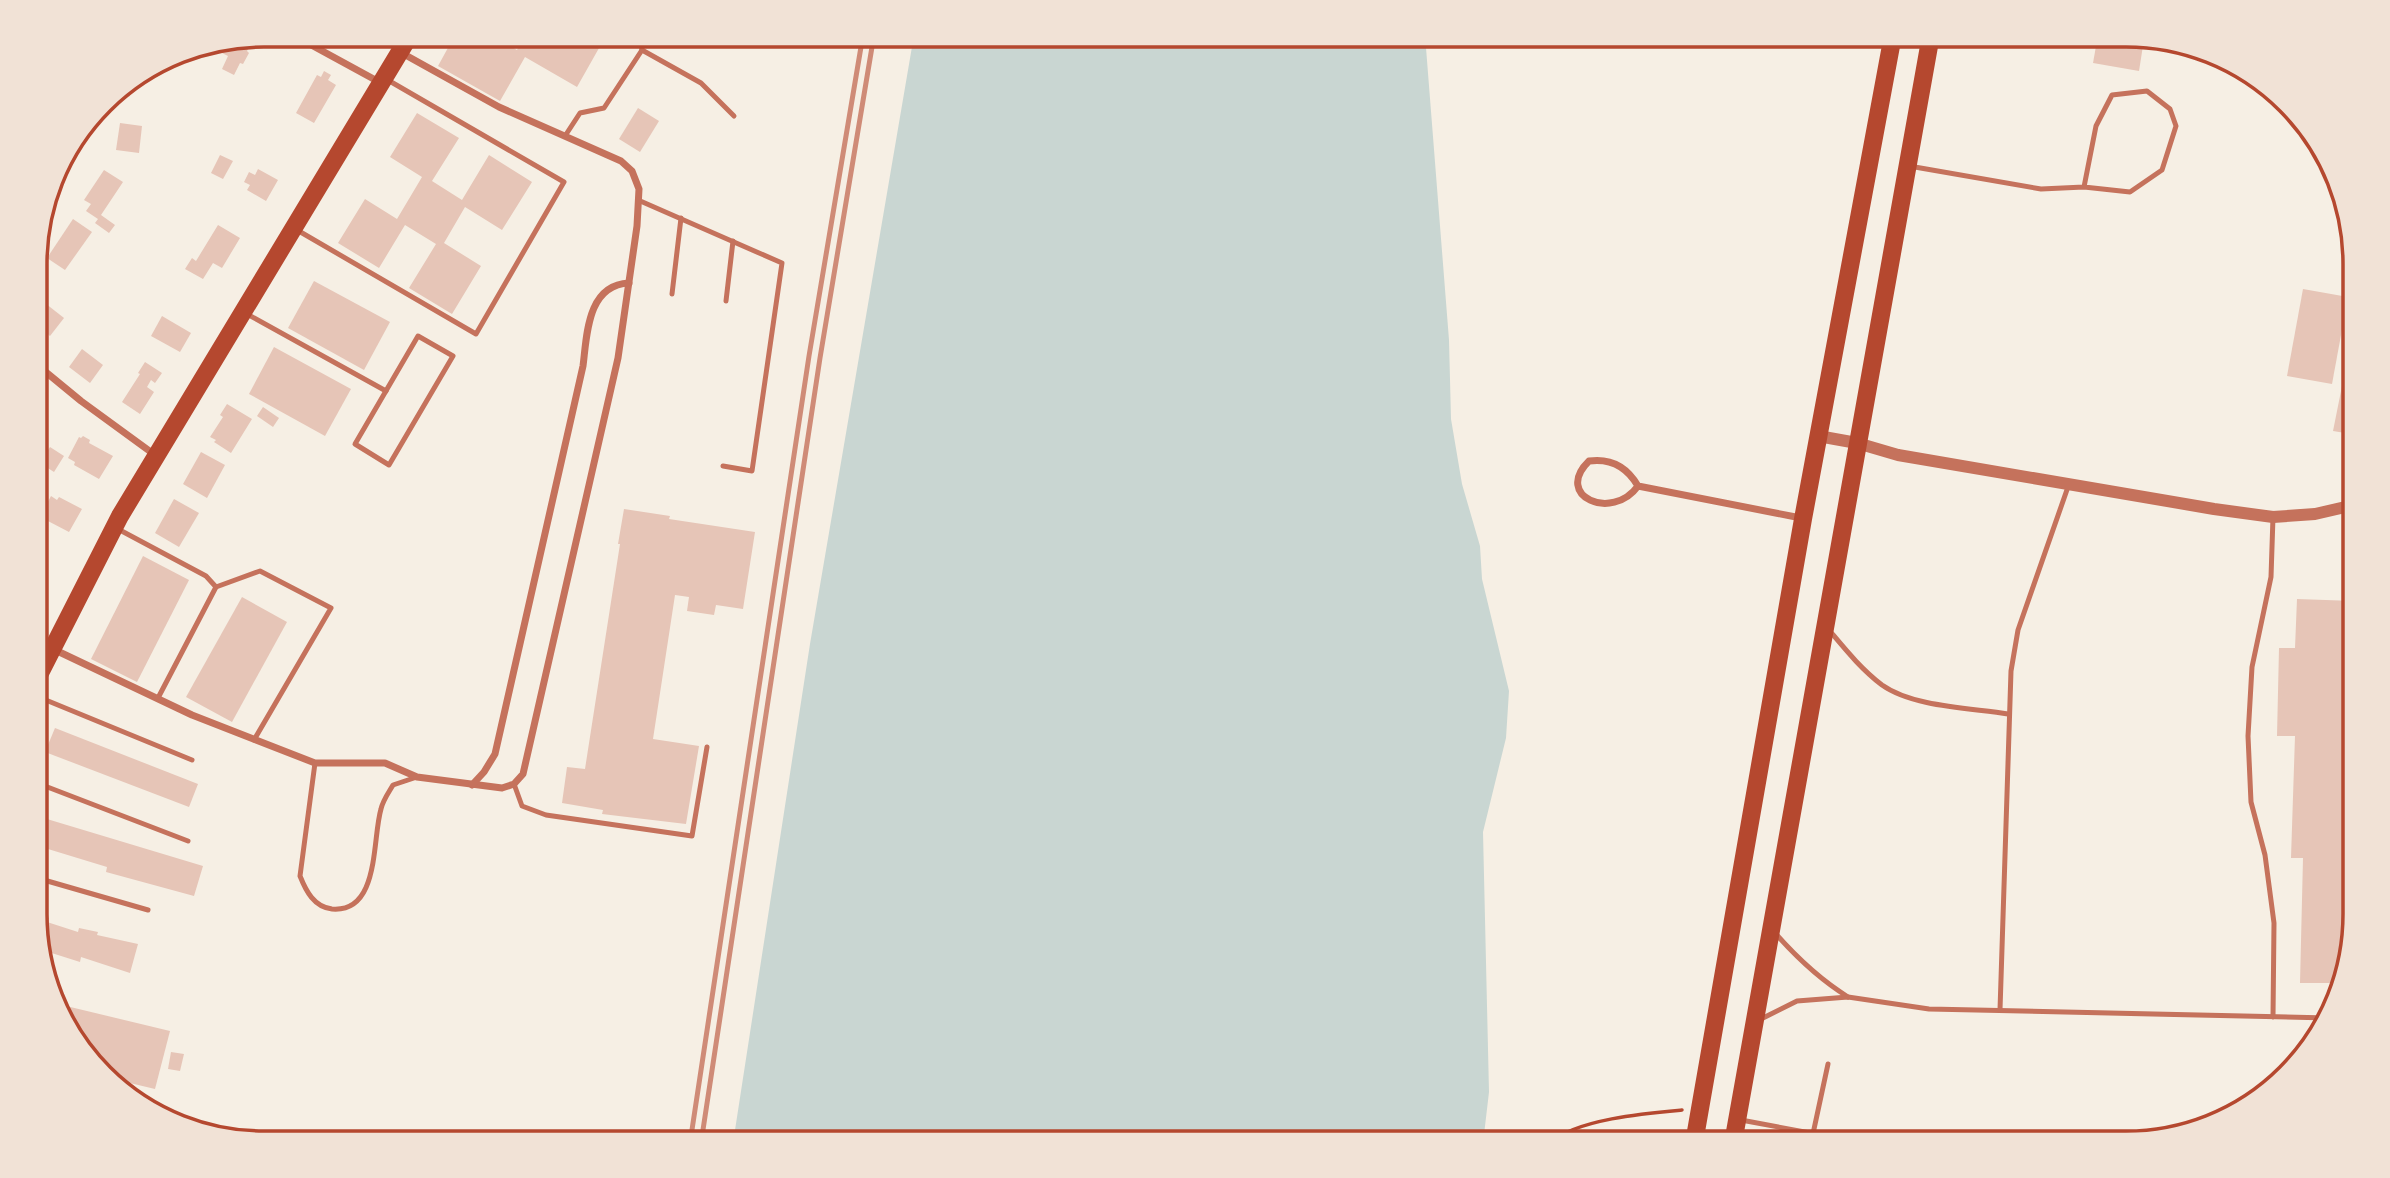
<svg xmlns="http://www.w3.org/2000/svg" width="2390" height="1178" font-family="'Archivo Narrow',sans-serif">
  <style>
    .water { fill: #c9d6d2 }
    .building { fill: #e6c5b7 }
    .lines { fill: none; stroke-linecap: round; stroke-linejoin: round }
    .path { stroke: #b5482f; stroke-width: 3.5 }
    .service { stroke: #c5725c; stroke-width: 5 }
    .minor { stroke: #c5725c; stroke-width: 7 }
    .tertiary { stroke: #c5725c; stroke-width: 12 }
    .primary { stroke: #b5482f; stroke-width: 18 }
    .rail { stroke: #cf8b77; stroke-width: 5 }
    .rim { fill: none; stroke: #b5482f; stroke-width: 3.5 }
  </style>
  <rect width="100%" height="100%" fill="#f6efe4"/>
  <polygon class="water" points="914,35 1425,35 1449,340 1451,419 1462,484 1480,546 1482,579 1509,691 1506,738 1483,832 1489,1092 1483,1143 733,1143 810,644"/>
  <g class="building">
    <polygon points="353,35 369,35 365,42"/>
    <polygon points="455,35 490,35 517,50 525,35 592,35 603,41 577,87 525,57 500,101 438,66"/>
    <polygon points="2098,35 2126,35 2144,39 2139,71 2093,63"/>
    <polygon points="251,38 253,39 247,51 249,53 243,64 240,63 234,75 222,69 228,56 220,52 225,43"/>
    <polygon points="324,71 331,75 328,80 336,85 314,123 296,113 317,75 321,77"/>
    <polygon points="124,85 130,96 110,108 106,100 113,92"/>
    <polygon points="638,108 659,121 640,152 619,139"/>
    <polygon points="417,113 459,138 432,181 462,200 489,155 532,182 502,230 465,207 444,243 481,266 452,314 409,288 436,244 405,225 379,268 338,243 365,199 397,219 422,177 390,157"/>
    <polygon points="120,123 142,126 139,153 116,150"/>
    <polygon points="220,155 233,161 223,179 211,173"/>
    <polygon points="258,169 278,180 266,201 247,190 250,185 244,182 249,172 255,175"/>
    <polygon points="104,170 123,182 101,215 115,225 109,233 95,223 98,219 86,211 91,204 84,200"/>
    <polygon points="73,219 92,232 65,270 47,258"/>
    <polygon points="218,225 240,238 222,268 213,263 203,279 185,269 192,258 196,261"/>
    <polygon points="314,281 390,322 364,370 288,328"/>
    <polygon points="2303,289 2348,297 2332,384 2287,376"/>
    <polygon points="36,296 64,318 50,336 36,325"/>
    <polygon points="162,316 191,333 180,352 151,336"/>
    <polygon points="2350,346 2353,347 2354,428 2351,434 2333,431"/>
    <polygon points="274,347 351,389 325,436 249,394"/>
    <polygon points="82,349 103,365 90,383 69,367"/>
    <polygon points="145,362 162,373 155,383 151,380 147,387 154,392 140,414 122,402 140,374 138,373"/>
    <polygon points="227,404 252,419 231,453 214,442 216,440 210,437 223,417 220,415"/>
    <polygon points="263,407 279,418 273,427 257,416"/>
    <polygon points="83,436 90,440 89,443 113,456 99,479 74,465 75,462 68,458 79,437 81,438"/>
    <polygon points="50,447 64,456 54,472 40,463"/>
    <polygon points="201,452 225,465 207,498 183,484"/>
    <polygon points="51,496 57,500 59,497 82,509 69,532 46,520 48,517 42,513"/>
    <polygon points="174,499 199,513 179,547 155,533"/>
    <polygon points="624,509 670,516 669,519 755,532 743,609 716,605 714,615 687,611 689,597 675,595 653,739 699,746 686,824 602,814 603,810 562,803 567,767 585,769 620,544 618,544"/>
    <polygon points="143,556 189,580 137,682 91,659"/>
    <polygon points="242,597 287,622 232,722 186,697"/>
    <polygon points="2297,599 2354,601 2355,914 2339,983 2300,983 2303,858 2291,858 2295,736 2277,736 2279,648 2295,648"/>
    <polygon points="55,728 198,784 189,807 45,752"/>
    <polygon points="37,816 203,866 194,896 106,872 107,867 48,849 47,851 37,848"/>
    <polygon points="37,914 49,918 47,922 78,932 79,928 98,932 97,935 138,944 130,973 81,957 80,962 39,949"/>
    <polygon points="62,1005 170,1031 155,1089 113,1079 82,1053"/>
    <polygon points="171,1052 184,1054 180,1071 168,1069"/>
  </g>
  <g class="lines">
    <path class="path" d="M1550,1143C1576,1119 1648,1113 1682,1110"/>
    <g class="service">
      <polyline points="642,50 701,83 734,116"/>
      <polyline points="565,136 580,113 604,108 642,50 640,36 637,35"/>
      <polyline points="1909,166 2041,189 2084,187 2130,192 2162,170 2176,126 2170,109 2147,91 2112,95 2096,126 2084,187"/>
      <polyline points="638,200 782,263 752,471 723,466"/>
      <polyline points="297,230 476,334 564,182 386,79"/>
      <polyline points="672,294 681,218"/>
      <polyline points="726,301 733,241"/>
      <polyline points="247,314 386,391"/>
      <polygon points="418,336 453,356 389,465 355,444"/>
      <polyline points="2273,517 2271,577 2252,667 2248,736 2251,802 2265,855 2274,923 2273,1017"/>
      <polyline points="116,528 206,576 216,587 158,698"/>
      <polyline points="216,587 260,571 331,608 254,740"/>
      <path d="M1829,630C1845,649 1861,669 1882,685C1913,707 1970,708 2008,714"/>
      <polyline points="36,696 192,760"/>
      <path d="M315,763L300,876C306,891 314,907 332,909C380,913 372,839 381,809C383,800 389,792 393,785L417,777"/>
      <polyline points="37,783 188,841"/>
      <polyline points="514,784 522,806 546,815 692,836 707,747"/>
      <polyline points="37,878 148,910"/>
      <path d="M1775,933C1797,958 1819,979 1848,997"/>
      <polyline points="2000,1010 2011,671 2018,630 2069,484"/>
      <polyline points="1761,1019 1797,1001 1848,997 1929,1009 2329,1018"/>
      <polyline points="1741,1120 1864,1143"/>
      <polyline points="1811,1143 1828,1064"/>
    </g>
    <g class="minor">
      <polyline points="293,35 381,83"/>
      <polyline points="58,163 59,163"/>
      <polyline points="36,364 81,401 155,455"/>
      <path d="M1638,486C1627,467 1611,458 1589,461C1553,496 1612,522 1638,486L1801,518"/>
      <polyline points="53,649 192,715 315,763 385,763 417,777 502,788 514,784 523,774 618,358 637,226 639,189 632,171 621,161 499,107 400,52"/>
      <path d="M472,785L484,772L495,754L583,366C587,335 587,285 629,283"/>
    </g>
    <polyline class="tertiary" points="1818,436 1857,443 1898,455 2214,509 2273,517 2315,514 2354,505"/>
    <g class="primary">
      <polyline points="36,681 120,516 410,35"/>
      <polyline points="1694,1143 1803,519 1893,35"/>
      <polyline points="1733,1143 1931,35"/>
    </g>
    <g class="rail">
      <polyline points="690,1143 809,356 863,35"/>
      <polyline points="701,1143 820,358 874,35"/>
    </g>
  </g>
  <path d="M0 0H2390V1178H0ZM264 47H2126A217 217 0 0 1 2343 264V914A217 217 0 0 1 2126 1131H264A217 217 0 0 1 47 914V264A217 217 0 0 1 264 47Z" fill="#f1e2d6" fill-rule="evenodd"/>
  <path class="rim" d="M264 47H2126A217 217 0 0 1 2343 264V914A217 217 0 0 1 2126 1131H264A217 217 0 0 1 47 914V264A217 217 0 0 1 264 47Z"/>
</svg>
